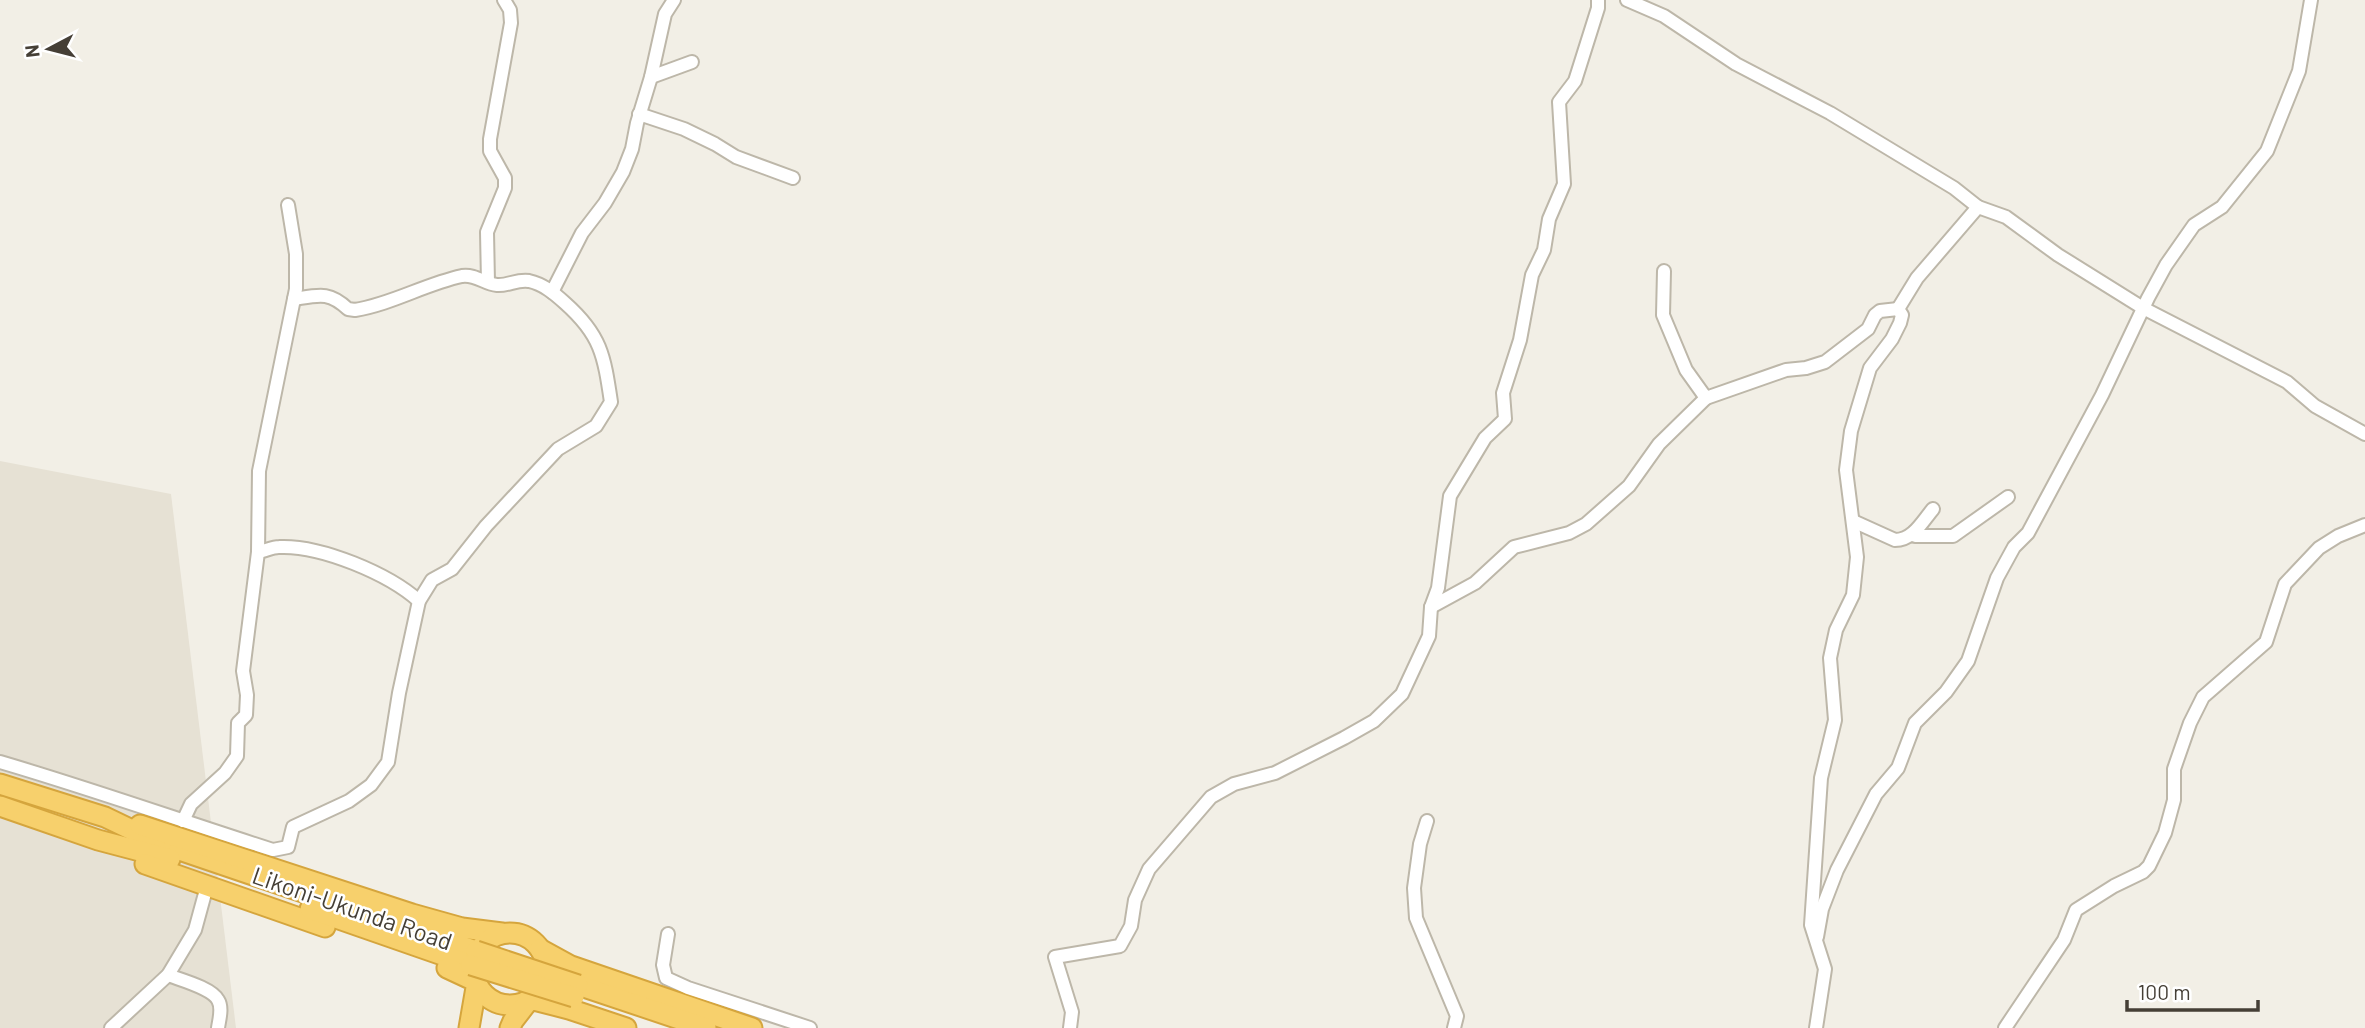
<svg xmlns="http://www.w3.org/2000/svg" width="2365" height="1028" font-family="Barlow,sans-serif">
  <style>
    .residential { fill: #e6e1d4 }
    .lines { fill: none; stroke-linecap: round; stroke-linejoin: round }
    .minor-casing { stroke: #bdb7a9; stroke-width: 16 }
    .highway-casing { stroke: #d5a53d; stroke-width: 23 }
    .minor { stroke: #fff; stroke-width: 12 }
    .highway { stroke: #f7d06c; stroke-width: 19 }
    .highway-bridge-casing { stroke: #d5a53d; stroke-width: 23; stroke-linecap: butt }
    .highway-bridge { stroke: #f7d06c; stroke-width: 19 }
    .labels { text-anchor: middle; stroke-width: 5; stroke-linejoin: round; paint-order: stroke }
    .street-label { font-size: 24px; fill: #453f36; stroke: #fff }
  </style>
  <rect width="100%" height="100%" fill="#f2efe6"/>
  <polygon class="residential" points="0,461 171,494 236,1028 0,1028"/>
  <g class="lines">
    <defs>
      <g id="minor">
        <polyline points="1627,0 1664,16 1736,64 1830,113 1954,188 1978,207 1917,278 1898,309 1902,315 1900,323 1892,339 1870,368 1851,431 1846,470 1857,557 1853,595 1836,630 1830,658 1835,720 1821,778 1811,925 1825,969 1816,1028"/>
        <polyline points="651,77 692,62"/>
        <polyline points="639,114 684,129 715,144 736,157 793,178"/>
        <polyline points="1978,207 2006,217 2058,255 2143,308 2287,382 2315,406 2365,434"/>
        <polyline points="1664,271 1663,315 1686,370 1706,398 1786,370 1806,368 1825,362 1868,329 1875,315 1880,311 1898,309"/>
        <polyline points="488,282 487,232 505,188 505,178 490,151 490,139 511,23 510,10 504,0"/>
        <polyline points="552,292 582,233 605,203 623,172 632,149 637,123 651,77 665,14 674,0"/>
        <path d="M1853,521L1895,540C1913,540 1922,522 1933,509"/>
        <polyline points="1913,533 1915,536 1953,536 2008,497"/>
        <path d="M258,552C265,551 272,547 279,547C321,545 389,574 419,601"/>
        <polyline points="1431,607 1475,583 1514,547 1569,533 1586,524 1629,486 1659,444 1706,398"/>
        <path d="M0,762C92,789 182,821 273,850L288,847L293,827L349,801L371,785L388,762L399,693L419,601L432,580L452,569L486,526L558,449L596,426L611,402C604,355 601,335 565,303C554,293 543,284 529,281C517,279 508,286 497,285C484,284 476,274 462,276C425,284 392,304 355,310L348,309C329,291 319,295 294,299"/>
        <polyline points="183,821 191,804 225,773 237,756 238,723 246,715 247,695 243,671 258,552 259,471 296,289 296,254 288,205"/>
        <polyline points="1427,821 1420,844 1414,888 1416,918 1457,1016 1454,1028"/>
        <polyline points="668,934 663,965 666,978 688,988 810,1028"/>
        <polyline points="1817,937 1822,909 1837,870 1876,794 1898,768 1915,723 1946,692 1968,661 1997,578 2014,547 2028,533 2102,395 2148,298 2166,265 2194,225 2222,207 2267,151 2299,71 2311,0"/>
        <path d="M168,975C181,980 212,988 218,1000C223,1008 219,1020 218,1028"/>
        <polyline points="111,1028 168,975 195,930 207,886"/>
        <polyline points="1070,1028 1072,1012 1055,957 1120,946 1131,926 1135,900 1149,869 1211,797 1234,784 1275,773 1344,738 1374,721 1402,694 1429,636 1431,607 1438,588 1450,496 1485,438 1505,419 1503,393 1520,340 1532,275 1544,250 1549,219 1564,184 1559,102 1575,81 1598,8 1598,0"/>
        <polyline points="2005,1028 2064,940 2076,910 2114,886 2143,872 2149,866 2165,833 2174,800 2174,769 2190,723 2203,697 2266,642 2285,584 2319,548 2338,536 2365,525"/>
      </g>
      <g id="highway">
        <polyline points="0,784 105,817 159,843 476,951"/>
        <polyline points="0,806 98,840 170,859"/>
        <polyline points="140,825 412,914 462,928 502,933"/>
        <polyline points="145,864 325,927"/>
        <polyline points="310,909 471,965"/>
        <circle cx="510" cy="969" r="36"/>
        <polyline points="540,949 571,966 752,1028"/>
        <polyline points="447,968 477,982 469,1028"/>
        <polyline points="578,985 706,1028"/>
        <polyline points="510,1028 513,1021 530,999 569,1009 626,1028"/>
      </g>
    </defs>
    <use href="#minor" class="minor-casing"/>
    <use href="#highway" class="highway-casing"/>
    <use href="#minor" class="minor"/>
    <use href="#highway" class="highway"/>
    <defs>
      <g id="highway-bridge">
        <polyline points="476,951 578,985"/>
        <polyline points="471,965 574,997"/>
      </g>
    </defs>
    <use href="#highway-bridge" class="highway-bridge-casing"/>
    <use href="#highway-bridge" class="highway-bridge"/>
  </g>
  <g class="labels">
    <g class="street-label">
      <text transform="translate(352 909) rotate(19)" y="8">Likoni-Ukunda Road</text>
    </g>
  </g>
  <g transform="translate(49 49) rotate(263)" stroke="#ffffff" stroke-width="5" paint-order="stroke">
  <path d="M0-5L12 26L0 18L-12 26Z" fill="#453f36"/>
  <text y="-10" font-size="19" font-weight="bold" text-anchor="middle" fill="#453f36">N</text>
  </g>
  <path d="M2127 1000v10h131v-10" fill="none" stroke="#453f36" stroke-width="3.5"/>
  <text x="2138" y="1000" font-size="21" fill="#453f36" stroke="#ffffff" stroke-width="5" paint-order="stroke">100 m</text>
</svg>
